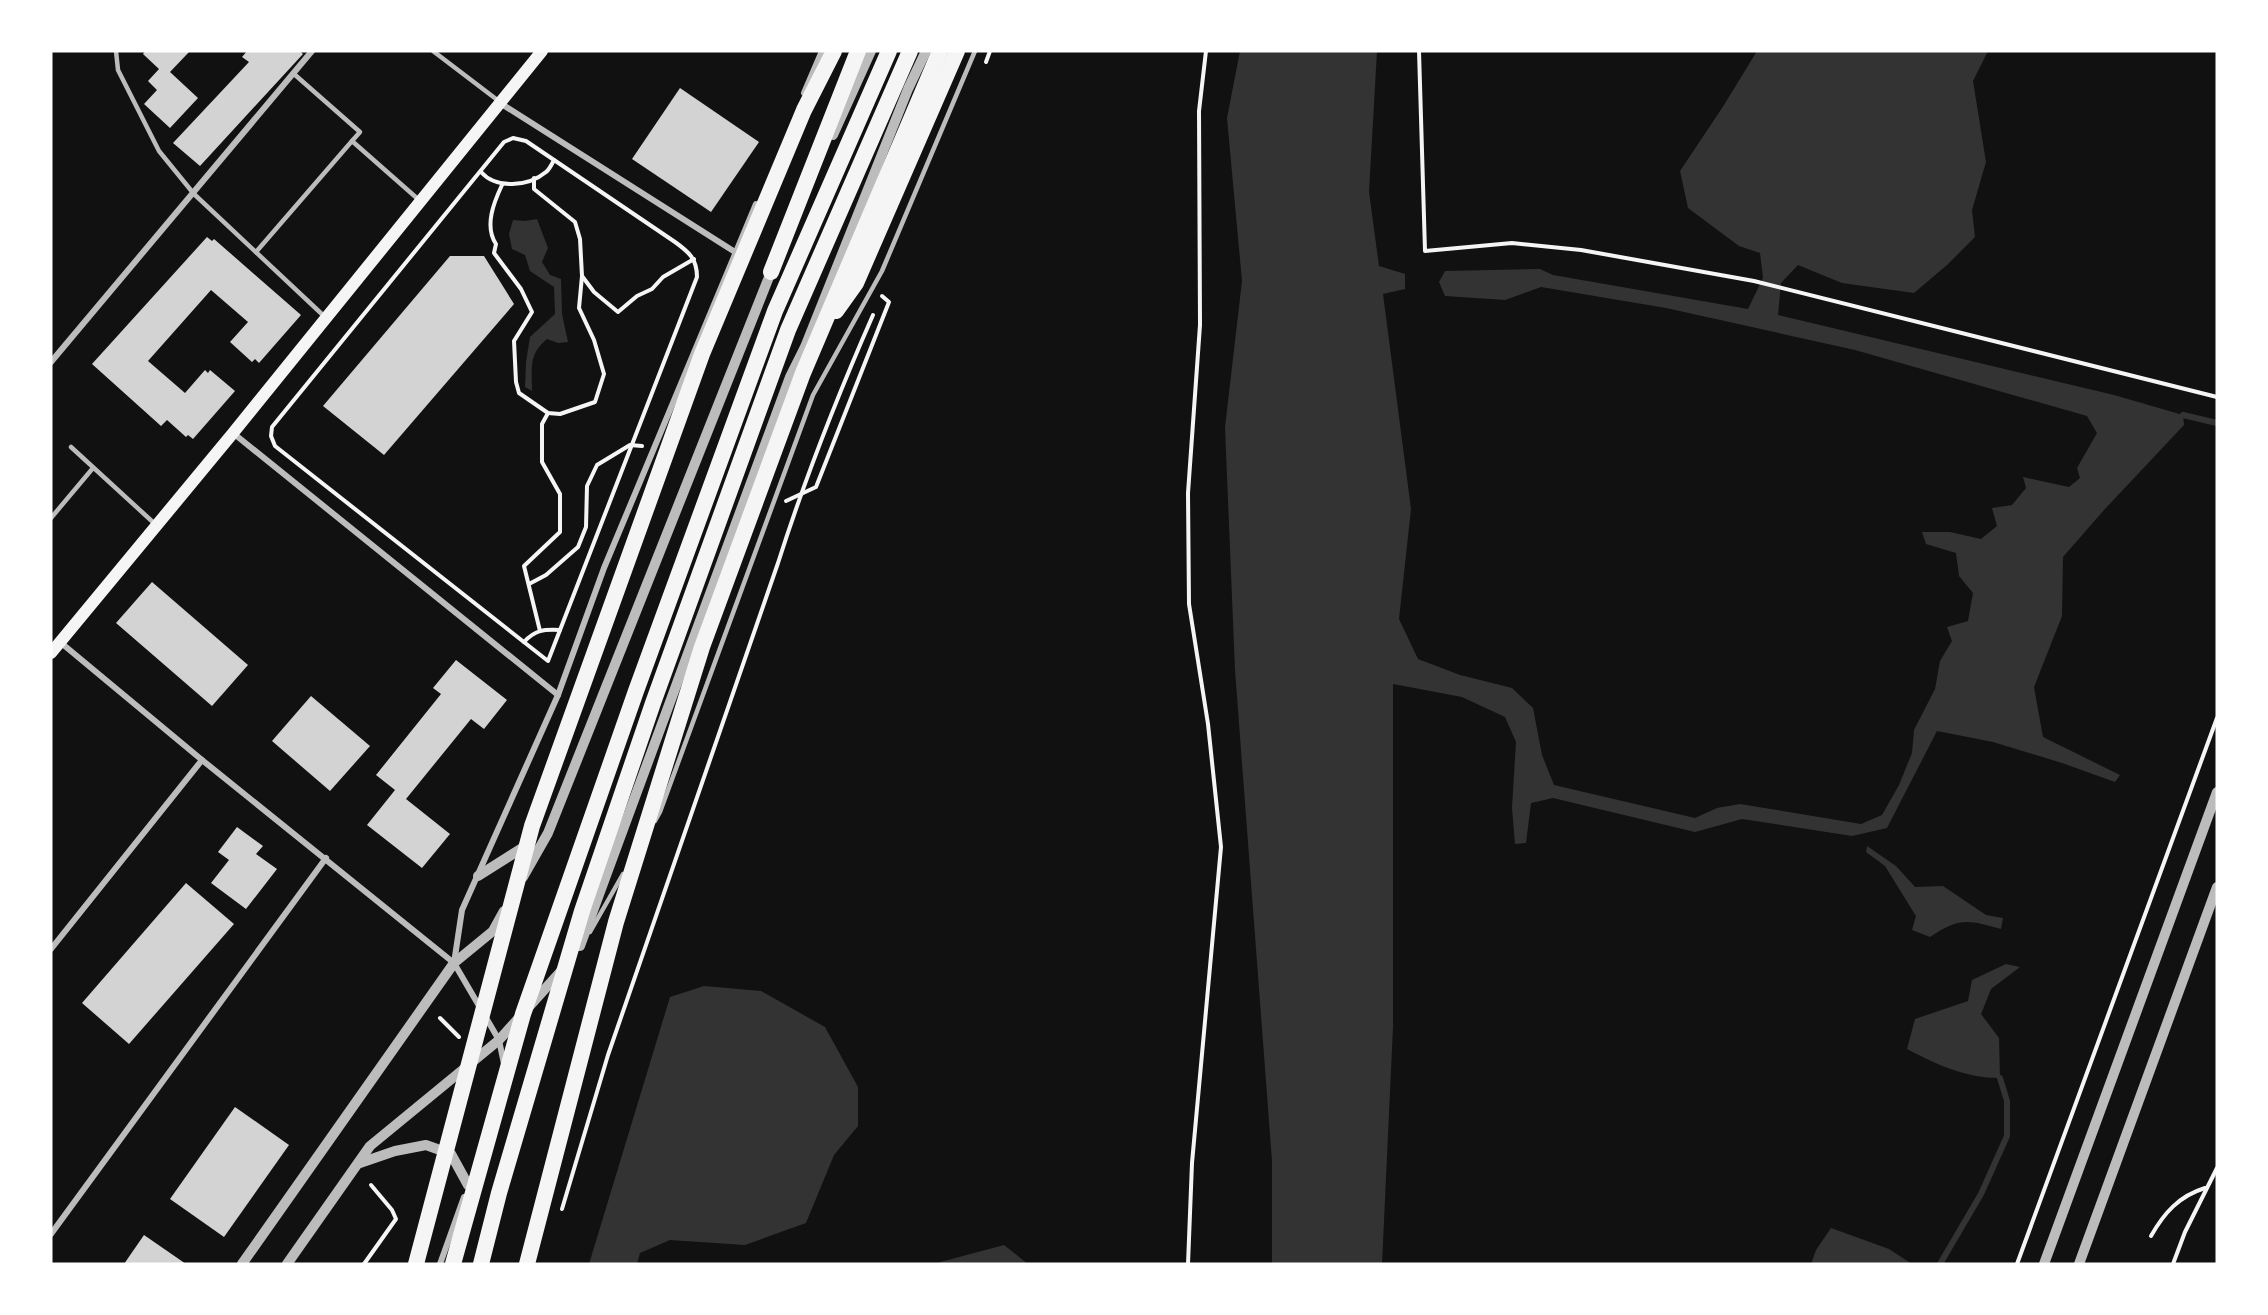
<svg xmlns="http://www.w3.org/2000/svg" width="2268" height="1315" font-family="'Archivo Narrow',sans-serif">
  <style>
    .water { fill: #333 }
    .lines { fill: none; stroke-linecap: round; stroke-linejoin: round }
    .stream { stroke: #333; stroke-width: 6 }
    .building { fill: #d3d3d3 }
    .path { stroke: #f5f5f5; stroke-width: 4 }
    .service { stroke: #bcbcbc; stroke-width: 4.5 }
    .minor { stroke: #bcbcbc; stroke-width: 6 }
    .tertiary { stroke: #bcbcbc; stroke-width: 10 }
    .secondary { stroke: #f5f5f5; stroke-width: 12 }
    .trunk { stroke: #f5f5f5; stroke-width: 16 }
  </style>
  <rect width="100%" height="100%" fill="#111"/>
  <g class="water">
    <polygon points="1240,51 1377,51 1369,192 1379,266 1405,274 1405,289 1383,294 1411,509 1399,619 1418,659 1460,675 1512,688 1533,708 1542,755 1554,785 1695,818 1717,808 1740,804 1861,824 1882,815 1899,785 1912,753 1914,730 1935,689 1940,661 1952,641 1947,627 1968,621 1973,593 1959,576 1956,553 1926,544 1922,532 1950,532 1981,539 1997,526 1992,508 2012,505 2026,488 2023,477 2069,487 2080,478 2077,468 2097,433 2087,416 1855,350 1666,308 1541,287 1505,300 1445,296 1439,282 1445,271 1540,269 1553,275 1748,309 1763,278 1760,253 1739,246 1688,208 1680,171 1724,105 1757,51 1988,51 1973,81 1986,162 1972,210 1975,237 1947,265 1914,293 1842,283 1798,265 1781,283 1778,315 2114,395 2183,415 2184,425 2104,510 2063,557 2062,616 2034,687 2043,737 2120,775 2115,782 2062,763 1993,742 1937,731 1887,828 1852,836 1742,819 1695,832 1553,798 1531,803 1526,843 1515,844 1512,808 1516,742 1505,717 1462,697 1393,684 1393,1027 1382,1264 1272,1264 1272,1161 1235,670 1225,427 1242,281 1227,118"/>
    <path d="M537,219L548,248L542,262L550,275L561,279L562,314L568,342L558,343L547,339C528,354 532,369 532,391L525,387L526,362L530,337L555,314L554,287L530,271L525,255L512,249L509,234L513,220L525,221Z"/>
    <path d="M1867,846L1896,866L1915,887L1943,886L1986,915L2003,918L2001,929C1968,920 1960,917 1930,937L1912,930L1916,916L1885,866L1866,852Z"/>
    <path d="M2006,964L2020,967L1991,989L1981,1014L1999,1038L2000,1078C1966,1078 1937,1065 1907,1049L1915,1019L1968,1001L1972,980Z"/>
    <polygon points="704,986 761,991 825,1027 858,1087 858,1126 834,1155 806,1223 745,1245 670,1240 640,1253 637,1264 589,1264 670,997"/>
    <polygon points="1831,1228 1889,1249 1912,1264 1811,1264 1816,1250"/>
    <polygon points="1004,1245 1028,1264 933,1264"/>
  </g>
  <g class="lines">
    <g class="stream">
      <polyline points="2183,415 2217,423"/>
      <polyline points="1940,1264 1981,1194 2007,1136 2007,1101 2000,1078"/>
    </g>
  </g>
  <g class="building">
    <polygon points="145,51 190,51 170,72 198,98 170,128 144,104 157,90 148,81 159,69 143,54"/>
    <polygon points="247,51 300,51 303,54 200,166 173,143 249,62 242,57"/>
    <polygon points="680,88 759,142 711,212 632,159"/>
    <polygon points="207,237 212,241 214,239 301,315 259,363 255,359 252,362 230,342 248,322 211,290 148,361 185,393 205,370 208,373 210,370 235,391 193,439 188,435 186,437 167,420 161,426 92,364"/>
    <polygon points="450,256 484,256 514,304 384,455 323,406"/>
    <polygon points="152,582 248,665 212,706 116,623"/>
    <polygon points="456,660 507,700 484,729 471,719 406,799 450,834 422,868 367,825 395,790 376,775 441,694 433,688"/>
    <polygon points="311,696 370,746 330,791 272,741"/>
    <polygon points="237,827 263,846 256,854 277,869 246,909 211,883 229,860 218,852"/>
    <polygon points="186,883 234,924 129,1044 82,1003"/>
    <polygon points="235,1107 289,1145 224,1237 170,1199"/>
    <polygon points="144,1235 186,1264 124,1264"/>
  </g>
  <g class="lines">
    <g class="path">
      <polyline points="1419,51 1425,251 1512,243 1581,250 1754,281 2217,397"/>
      <polyline points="986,62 990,51"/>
      <path d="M513,138L526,141L675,242C689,252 697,259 697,277L548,661L275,446L271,436L272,427L504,142Z"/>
      <path d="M481,172C496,189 528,187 546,172C549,170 552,164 554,160"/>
      <polyline points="534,178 534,189 575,222 580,239 582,276 594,292 618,312 637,296 652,289 663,277 694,259"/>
      <path d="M502,185C494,202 484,226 496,244L494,253L521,289L532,312L514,341L516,382L519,393L548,413L560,414L595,402L604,374L594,340L579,308L582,276"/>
      <polyline points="786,501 816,487 889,302 882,296"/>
      <polyline points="529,584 546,575 578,547 586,527 587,486 597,465 630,445 642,446"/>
      <polyline points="540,631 524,566 560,532 560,494 542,462 542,424 548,413"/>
      <path d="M524,642C535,630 544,629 560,630"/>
      <polyline points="440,1018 459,1037"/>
      <path d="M562,1209L608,1055L778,563C805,478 837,397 873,315"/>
      <path d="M2151,1236C2164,1213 2179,1196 2205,1188"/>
      <polyline points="364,1264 396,1219 392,1210 371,1185"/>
      <polyline points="1188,1264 1192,1163 1221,847 1208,724 1189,604 1188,493 1200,325 1199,111 1206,51"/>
      <polyline points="2017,1264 2217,718"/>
      <polyline points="2173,1264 2185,1232 2217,1168"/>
    </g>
    <g class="service">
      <polyline points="116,51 118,70 159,151 194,194 325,317"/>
      <polyline points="433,51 500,102"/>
      <polyline points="294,74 360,132 352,141 419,200"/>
      <polyline points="256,252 352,141"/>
      <polyline points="71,447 155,524"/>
      <polyline points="51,518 93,468"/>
      <polyline points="655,821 660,812 813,395 882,271 975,51"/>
      <polyline points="590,932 623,874"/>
    </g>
    <g class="minor">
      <polyline points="804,93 822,51"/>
      <polyline points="500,103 735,252"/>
      <polyline points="51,362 312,51"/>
      <polyline points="233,433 558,695"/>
      <polyline points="60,642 202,760 454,963"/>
      <polyline points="51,949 202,760"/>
      <polyline points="504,1064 499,1040 454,963 462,910 558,695 604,568 756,204"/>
      <polyline points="51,1234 326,858"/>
      <polyline points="440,1264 464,1197"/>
    </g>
    <g class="tertiary">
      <polyline points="833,135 871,51"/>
      <polyline points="478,876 527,845"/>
      <polyline points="523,877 548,833 773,267"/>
      <polyline points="580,946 790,377 805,347 908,89 926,51"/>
      <polyline points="360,1163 395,1151 426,1145 451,1154 468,1185"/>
      <polyline points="242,1264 454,963 493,931 504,911"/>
      <polyline points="287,1264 370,1146 499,1040 562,970"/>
      <polyline points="2044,1264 2217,792"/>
      <polyline points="2079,1264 2217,887"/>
    </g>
    <polyline class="secondary" points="51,653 233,433 542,51"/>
    <g class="trunk">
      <polyline points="771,272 858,51"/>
      <polyline points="836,311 856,283 957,51"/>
      <polyline points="416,1264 532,826 702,354 804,110 834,51"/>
      <polyline points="453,1264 523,1014 636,691 775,311 889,51"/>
      <polyline points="481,1264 499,1193 582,911 653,703 788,330 910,51"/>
      <polyline points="527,1264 616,922 702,647 803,373 940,51"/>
    </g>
  </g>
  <rect width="2268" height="1315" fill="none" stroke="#ffffff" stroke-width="105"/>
</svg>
